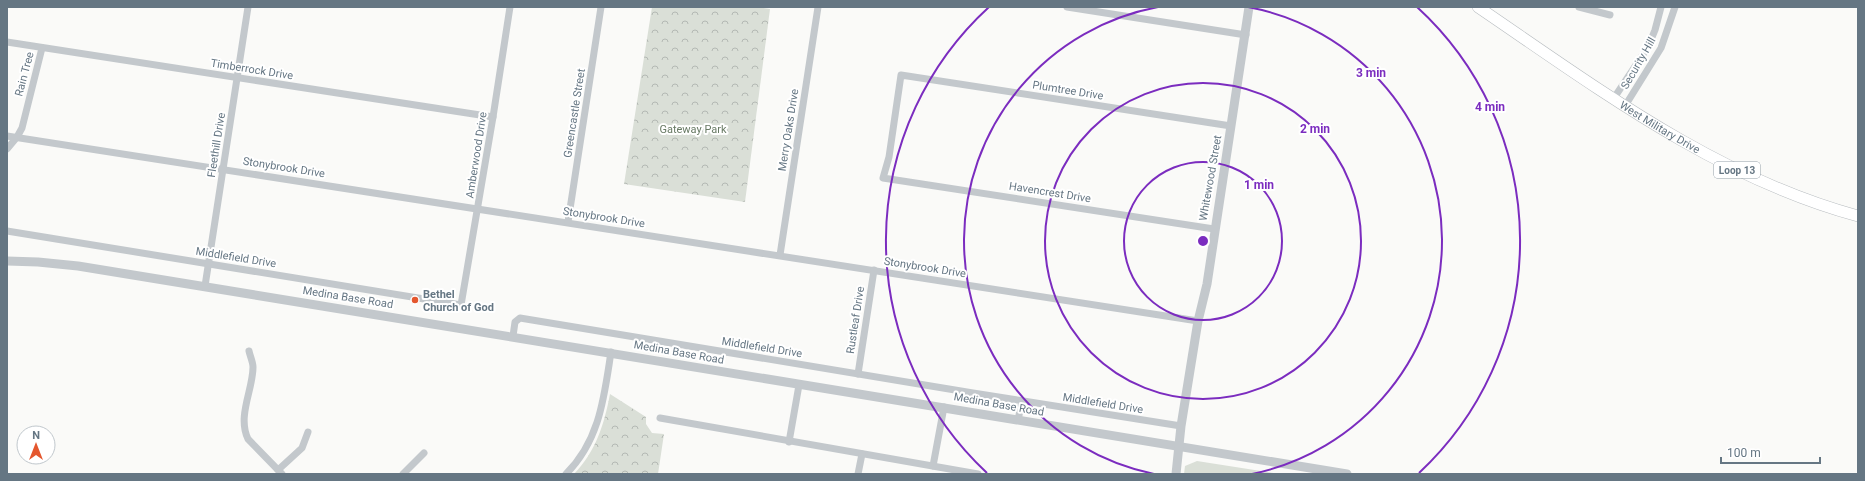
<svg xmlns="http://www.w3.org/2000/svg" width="1865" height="481" font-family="Roboto,sans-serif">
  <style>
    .grass { fill: #dadfd7 }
    .forest { fill: url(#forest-crowns) }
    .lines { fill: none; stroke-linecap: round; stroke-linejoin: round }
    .primary-casing { stroke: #b5babe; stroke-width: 12 }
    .minor { stroke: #c3c8cc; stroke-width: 7 }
    .tertiary { stroke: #c3c8cc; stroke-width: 9 }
    .primary { stroke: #fff; stroke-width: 11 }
    .ring { fill: none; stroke: #7b2cbf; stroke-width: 2 }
    .poi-dot { fill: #e4572e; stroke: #fff; stroke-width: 1.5 }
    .labels { text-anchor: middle; stroke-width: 4; stroke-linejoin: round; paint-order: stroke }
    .shield { fill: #fff; stroke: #939fa8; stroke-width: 1 }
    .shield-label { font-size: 10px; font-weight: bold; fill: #657683 }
    .street-label { font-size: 11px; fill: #657683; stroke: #fff }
    .park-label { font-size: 11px; fill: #687a64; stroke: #fff }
    .poi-label { font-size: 11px; font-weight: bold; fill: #657683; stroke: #fff; text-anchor: start }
    .centre { fill: #7b2cbf; stroke: #fff; stroke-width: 2 }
    .ring-label { font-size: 12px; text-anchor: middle; font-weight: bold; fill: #7b2cbf; stroke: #fff; stroke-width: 4; stroke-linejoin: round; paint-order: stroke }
  </style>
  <defs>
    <pattern id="forest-crowns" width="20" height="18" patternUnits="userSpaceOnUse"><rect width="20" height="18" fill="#dadfd7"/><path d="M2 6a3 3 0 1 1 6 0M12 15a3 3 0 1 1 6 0" fill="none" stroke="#b4b9b4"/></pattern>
  </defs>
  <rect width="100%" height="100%" fill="#fafaf8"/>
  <polygon class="grass" points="1197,461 1280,474 1184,474 1185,466"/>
  <g class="forest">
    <polygon points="652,7 758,7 770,9 745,202 624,184"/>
    <path d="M610,394L646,417V424L652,433L664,434L658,474H574C596,451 604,425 610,394Z"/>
  </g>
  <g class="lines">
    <defs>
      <g id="primary">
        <path id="s1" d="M1478,7C1597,88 1717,178 1858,216"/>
      </g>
    </defs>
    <use href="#primary" class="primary-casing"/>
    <g class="minor">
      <polyline points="1067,7 1246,35"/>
      <polyline points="1579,7 1610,15"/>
      <polyline points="7,42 493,117"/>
      <polyline points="1614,98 1648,47 1655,30 1661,7"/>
      <polyline points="1625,106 1661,48 1675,7"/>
      <polyline points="7,136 1198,321"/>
      <polyline points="7,149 17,137 22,128 42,48"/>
      <polyline points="568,222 601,7"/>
      <polyline points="1214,229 883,178 889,157 901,75 1231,126"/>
      <polyline points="7,231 461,305 493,117 510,7"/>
      <polyline points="780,255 818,7"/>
      <polyline points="205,286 248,7"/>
      <polyline points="513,336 515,322 520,318 973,393 1181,426"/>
      <path d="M249,351C250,356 253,362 253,367C253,390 237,416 248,439L282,474"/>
      <polyline points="858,374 874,270"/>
      <polyline points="660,418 978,474"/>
      <polyline points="1018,420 1022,401"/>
      <polyline points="789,442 799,385"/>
      <polyline points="933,466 944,407"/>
      <polyline points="278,470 302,448 308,432"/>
      <polyline points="403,474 424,453"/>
      <path d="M566,474C600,440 604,397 611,352"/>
      <polyline points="858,474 862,454"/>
    </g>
    <g class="tertiary">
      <polyline points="7,261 38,262 78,266 1347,474"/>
      <polyline points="1176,474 1181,426 1198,321 1207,284 1249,7"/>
    </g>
    <use href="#primary" class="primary"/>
  </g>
  <g class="ring">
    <circle cx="1203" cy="241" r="79"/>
    <circle cx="1203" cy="241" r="158"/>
    <path d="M1154 474A238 238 0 0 1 1158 7M1248 7A238 238 0 0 1 1252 474"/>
    <path d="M987 473A317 317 0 0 1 989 7M1417 7A317 317 0 0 1 1419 473"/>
  </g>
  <circle class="poi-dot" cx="415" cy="300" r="4"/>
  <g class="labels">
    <rect class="shield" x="1714" y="162" width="46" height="16" rx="3"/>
    <g class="shield-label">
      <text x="1737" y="174">Loop 13</text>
    </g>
    <g class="street-label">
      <text transform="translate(1638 63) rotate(-60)" y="4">Security Hill</text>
      <text transform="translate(252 69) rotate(9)" y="4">Timberrock Drive</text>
      <text transform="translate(24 74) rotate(-75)" y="4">Rain Tree</text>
      <text transform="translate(1068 90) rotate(9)" y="4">Plumtree Drive</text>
      <text transform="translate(574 113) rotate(-81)" y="4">Greencastle Street</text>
      <text dy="4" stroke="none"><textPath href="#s1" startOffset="218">West Military Drive</textPath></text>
      <text transform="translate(788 130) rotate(-81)" y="4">Merry Oaks Drive</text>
      <text transform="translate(216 145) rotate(-81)" y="4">Fleethill Drive</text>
      <text transform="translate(476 155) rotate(-81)" y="4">Amberwood Drive</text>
      <text transform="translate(284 167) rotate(9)" y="4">Stonybrook Drive</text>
      <text transform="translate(1210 178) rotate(-80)" y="4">Whitewood Street</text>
      <text transform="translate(1050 192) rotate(9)" y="4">Havencrest Drive</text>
      <text transform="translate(604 217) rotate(9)" y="4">Stonybrook Drive</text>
      <text transform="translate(236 257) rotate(9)" y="4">Middlefield Drive</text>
      <text transform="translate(925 267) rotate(9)" y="4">Stonybrook Drive</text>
      <text transform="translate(348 297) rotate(9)" y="4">Medina Base Road</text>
      <text transform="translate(855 320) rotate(-81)" y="4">Rustleaf Drive</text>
      <text transform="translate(762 347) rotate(9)" y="4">Middlefield Drive</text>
      <text transform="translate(679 352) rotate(10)" y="4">Medina Base Road</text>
      <text transform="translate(1103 403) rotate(9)" y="4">Middlefield Drive</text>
      <text transform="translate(999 404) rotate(10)" y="4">Medina Base Road</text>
    </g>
    <g class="park-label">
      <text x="693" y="133">Gateway Park</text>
    </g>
    <g class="poi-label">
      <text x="423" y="298">Bethel<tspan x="423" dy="13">Church of God</tspan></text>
    </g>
  </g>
  <circle cx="1203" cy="241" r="6" class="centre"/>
  <g class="ring-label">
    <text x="1371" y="77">3 min</text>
    <text x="1490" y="111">4 min</text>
    <text x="1315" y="133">2 min</text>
    <text x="1259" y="189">1 min</text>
  </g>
  <rect width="1865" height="481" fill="none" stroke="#657683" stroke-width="16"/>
  <g transform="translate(36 445)"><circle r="19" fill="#ffffff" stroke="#c1c8cd"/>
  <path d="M0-3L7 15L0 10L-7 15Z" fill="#e4572e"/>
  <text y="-6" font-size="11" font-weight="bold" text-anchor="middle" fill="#657683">N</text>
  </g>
  <path d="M1721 457v6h99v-6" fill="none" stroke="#657683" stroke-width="2"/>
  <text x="1727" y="457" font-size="12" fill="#657683" stroke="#ffffff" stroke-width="3" paint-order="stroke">100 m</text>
</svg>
